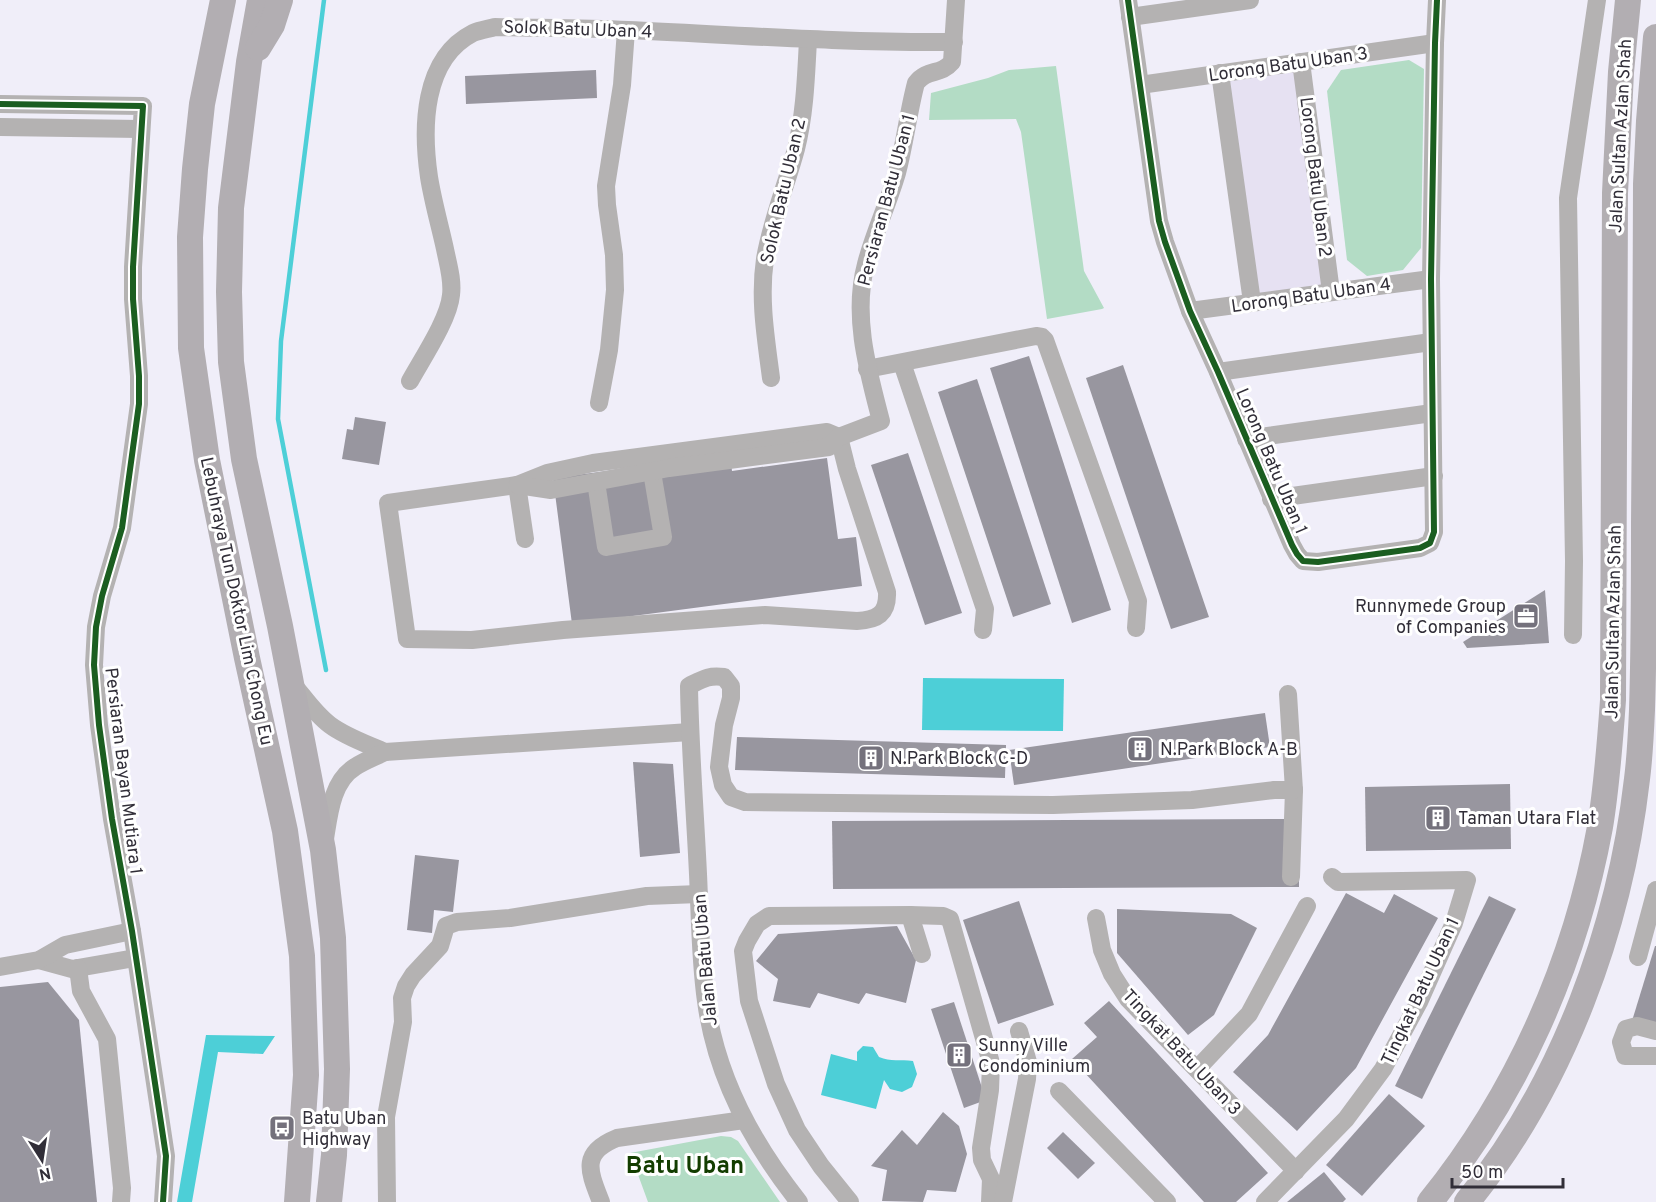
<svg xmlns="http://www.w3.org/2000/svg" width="1656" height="1202" font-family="Overpass,sans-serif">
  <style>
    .commercial { fill: #e6e1f2 }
    .green { fill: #b3dcc5 }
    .water { fill: #4dcfd7 }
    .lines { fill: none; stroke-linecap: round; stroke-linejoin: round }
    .stream { stroke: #4dcfd7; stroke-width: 4.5 }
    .building { fill: #98969f }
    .minor { stroke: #b4b2b2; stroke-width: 18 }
    .highway { stroke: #b2aeb2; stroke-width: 26 }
    .cycleway-casing { stroke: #fff; stroke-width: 10 }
    .cycleway { stroke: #1b5e20; stroke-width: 6 }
    .labels { text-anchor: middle; stroke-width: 6; stroke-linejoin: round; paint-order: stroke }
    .street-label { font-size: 18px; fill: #312e38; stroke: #fff }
    .poi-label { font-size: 18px; fill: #312e38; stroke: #fff; text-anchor: start }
    .district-label { font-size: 24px; font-weight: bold; fill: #133d00; stroke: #fff }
  </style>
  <rect width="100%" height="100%" fill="#f0eef9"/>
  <polygon class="commercial" points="1301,62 1331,292 1252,302 1220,73"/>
  <g class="green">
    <polygon points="1409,60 1424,69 1421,248 1403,270 1367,276 1347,260 1327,91 1341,70"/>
    <polygon points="1056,66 1084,271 1104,308 1102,309 1047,319 1021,132 1016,119 929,120 931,93 988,78 1009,70"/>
    <polygon points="721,1136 731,1137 738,1141 780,1202 648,1202 633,1161 628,1155 630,1153"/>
  </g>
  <g class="water">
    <polygon points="923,678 1064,679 1063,731 922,730"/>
    <polygon points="206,1035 275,1036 263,1054 218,1052 192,1202 177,1202"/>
    <path d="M863,1046L873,1047L879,1057C891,1062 900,1059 913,1061L917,1074L912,1087L902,1092L890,1089L884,1080L876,1109L821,1095L831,1054L857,1061V1052Z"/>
  </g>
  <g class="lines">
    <polyline class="stream" points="324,0 281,341 278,419 326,670"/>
  </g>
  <g class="building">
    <polygon points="596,70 597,98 466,104 465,76"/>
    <polygon points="1029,356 1111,610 1072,623 990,368"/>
    <polygon points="1123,365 1209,617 1171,629 1086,378"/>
    <polygon points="977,379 1051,604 1013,617 938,392"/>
    <polygon points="355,417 386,422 379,465 342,459 347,429 353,430"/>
    <polygon points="908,453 962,613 925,625 871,465"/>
    <polygon points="730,455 732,471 827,458 838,539 856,537 862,586 572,624 553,478"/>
    <polygon points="1545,590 1549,643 1467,648 1463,642"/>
    <polygon points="1265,713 1270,747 1014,785 1009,750"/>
    <polygon points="737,737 1006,745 1005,778 735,770"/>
    <polygon points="633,762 673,764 680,853 640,857"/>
    <polygon points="1510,784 1511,849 1366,851 1365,787"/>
    <polygon points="1299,819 1299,887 833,889 832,821"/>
    <polygon points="415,855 459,860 453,912 434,910 432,933 407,930"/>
    <polygon points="1346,893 1384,913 1394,894 1438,918 1356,1068 1297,1131 1233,1072 1268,1035"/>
    <polygon points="1489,896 1516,909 1422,1099 1395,1086"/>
    <polygon points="1019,901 1054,1005 998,1024 963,920"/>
    <polygon points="1117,909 1231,914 1257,928 1214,1015 1188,1035 1117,953"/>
    <polygon points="897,926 916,960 906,1003 866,993 859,1004 818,993 810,1008 773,1001 778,979 756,961 778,934"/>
    <polygon points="1655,946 1656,946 1656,1026 1632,1021"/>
    <polygon points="48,982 79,1020 97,1202 0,1202 0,987"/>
    <polygon points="1109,1001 1268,1173 1236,1202 1204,1202 1072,1059 1097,1037 1084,1023"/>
    <polygon points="954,1002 986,1100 964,1108 931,1009"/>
    <polygon points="1389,1094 1425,1126 1362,1196 1326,1165"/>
    <polygon points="943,1112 959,1126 967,1154 956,1192 927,1190 923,1202 882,1201 887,1170 871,1166 902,1130 917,1145"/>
    <polygon points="1063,1132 1095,1163 1078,1179 1047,1148"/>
    <polygon points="1324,1172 1346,1199 1343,1202 1287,1202"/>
  </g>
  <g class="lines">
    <g class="minor">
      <polyline points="1128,0 1159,221 1165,242 1190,311 1218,372 1292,545 1297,554 1303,561 1318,562 1420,548 1430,543 1434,532 1431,279 1435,43 1437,0"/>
      <polyline points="1130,17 1250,0"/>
      <polyline points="1301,62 1331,292"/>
      <polyline points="1220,73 1252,302"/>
      <polyline points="1140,85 1435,43"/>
      <polyline points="0,104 143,106 133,267 133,299 139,376 139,404 122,528 102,596 96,627 94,665 99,725 112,819 132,931 166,1156 163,1202"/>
      <polyline points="0,127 140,129"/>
      <polyline points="1190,311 1431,279"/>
      <polyline points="902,363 985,609 983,630"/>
      <polyline points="867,369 1036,336 1042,337 1045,340 1138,601 1136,628"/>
      <polyline points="1218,372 1431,342"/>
      <path d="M771,378C766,339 759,299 765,259C771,222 786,186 796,149C805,113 806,76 808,40"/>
      <path d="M410,381C422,359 449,319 451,295C453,280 448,264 445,249C440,226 433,202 429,177C422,129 422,59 473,33C480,30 488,29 495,27C539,28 584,28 628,30C737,35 845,43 954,42"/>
      <polyline points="599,403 609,350 615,290 614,255 607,205 606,186 622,85 626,30"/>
      <path d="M827,432L839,437L847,469L887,592C888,614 877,620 857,621L765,615L563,630L472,640L407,639L388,503L517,485L547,473L593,463Z"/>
      <polyline points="1246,439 1432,413"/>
      <polyline points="596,482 606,547 663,537 652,472"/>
      <polyline points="517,485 525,539"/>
      <path d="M518,485L551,490L669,468L829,447L839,437L881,421C868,371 852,316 866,264C874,233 888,204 897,173C905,143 908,113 916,83C928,68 940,76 952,62L956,0"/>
      <polyline points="1271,499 1434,476"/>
      <polyline points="1573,635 1574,561 1568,198 1597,0"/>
      <path d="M292,683C304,697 315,714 330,725C346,737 367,744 385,752"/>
      <path d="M325,839C329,814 332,781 355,767C364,761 375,757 385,752L690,732"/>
      <polyline points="1291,877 1294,790"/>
      <polyline points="910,915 922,954"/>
      <polyline points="1096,918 1102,950 1112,974 1128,999 1296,1171"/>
      <polyline points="1638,957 1656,890"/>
      <polyline points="39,960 72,969 135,958"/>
      <polyline points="0,967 39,960 65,945 132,931"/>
      <polyline points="78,968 81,991 107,1039 122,1188 121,1202"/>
      <polyline points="1656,1031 1637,1026 1626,1029 1621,1042 1625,1056 1656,1056"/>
      <polyline points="1197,1069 1249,1014 1307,906"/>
      <polyline points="1059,1091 1167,1202"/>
      <polyline points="387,1202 386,1117 403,1022 402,998 406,986 413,975 440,946 446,926 457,922 510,918 647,896 699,894"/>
      <path d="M601,1202C589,1171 580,1153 617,1138L744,1120"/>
      <path d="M799,1202C752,1143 716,1077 706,1001C700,959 700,916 698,874C695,811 690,749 689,686C703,679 708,675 724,677L731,686V698L724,725L719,767L723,785L731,797L745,802L1053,805L1192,800L1274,790H1294L1288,694"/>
      <polyline points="850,1202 821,1166 797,1130 776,1084 749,1001 743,951 747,941 757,924 769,916 910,915 943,916 950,919 991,1063 990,1090 981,1148 982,1160 991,1179 990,1202"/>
      <polyline points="1003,1202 1027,1079 1028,1062 1019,1031"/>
      <polyline points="1265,1202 1346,1119 1383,1069 1419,1002 1454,923 1467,880 1338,882 1332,877"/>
    </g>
    <g class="highway">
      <polyline points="223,0 202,104 195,169 190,237 191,348 207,460 247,658 285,831 302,956 306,1075 297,1202"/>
      <polyline points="260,0 249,62 231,208 229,292 231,362 244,459 280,626 323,850 333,938 337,1069 334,1155 329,1202"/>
      <polyline points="258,48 272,25 280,0"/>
      <path d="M1430,1202C1517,1094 1575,964 1600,827C1607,785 1610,742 1613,700L1615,193L1621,72L1628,0"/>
      <path d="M1467,1202C1563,1085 1620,927 1637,779C1640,756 1641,733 1642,710C1644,648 1644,586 1644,524C1645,411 1646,297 1646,184L1649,121L1656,37"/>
    </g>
    <defs>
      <g id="cycleway">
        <polyline points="1128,0 1159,221 1165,242 1190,311 1218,372 1292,545 1297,554 1303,561 1318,562 1420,548 1430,543 1434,532 1431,279 1435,43 1437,0"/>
        <polyline points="0,104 143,106 133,267 133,299 139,376 139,404 122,528 102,596 96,627 94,665 99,725 112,819 132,931 166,1156 163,1202"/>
      </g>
    </defs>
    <use href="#cycleway" class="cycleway-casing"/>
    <use href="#cycleway" class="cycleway"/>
  </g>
  <defs>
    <symbol id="office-square" viewBox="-11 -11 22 22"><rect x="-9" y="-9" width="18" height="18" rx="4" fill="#74717c" stroke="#fff"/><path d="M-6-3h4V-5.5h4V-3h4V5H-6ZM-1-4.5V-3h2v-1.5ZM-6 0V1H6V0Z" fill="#fff"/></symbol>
    <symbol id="building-square" viewBox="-11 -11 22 22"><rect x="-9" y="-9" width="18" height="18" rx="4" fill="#74717c" stroke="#fff"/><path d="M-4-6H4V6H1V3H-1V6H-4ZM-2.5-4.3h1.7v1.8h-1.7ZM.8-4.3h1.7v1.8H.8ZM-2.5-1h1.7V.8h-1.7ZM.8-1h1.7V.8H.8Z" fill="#fff"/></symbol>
    <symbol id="bus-square" viewBox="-11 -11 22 22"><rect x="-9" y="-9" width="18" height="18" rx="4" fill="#74717c" stroke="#fff"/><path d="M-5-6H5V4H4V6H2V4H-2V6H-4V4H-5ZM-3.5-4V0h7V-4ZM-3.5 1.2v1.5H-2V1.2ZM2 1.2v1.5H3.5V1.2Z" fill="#fff"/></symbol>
  </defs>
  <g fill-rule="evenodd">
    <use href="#office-square" x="1511" y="601" width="30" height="30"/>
    <use href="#building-square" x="1125" y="734" width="30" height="30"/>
    <use href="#building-square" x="856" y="743" width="30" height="30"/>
    <use href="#building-square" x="1423" y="803" width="30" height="30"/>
    <use href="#building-square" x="944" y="1040" width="30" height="30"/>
    <use href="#bus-square" x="267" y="1113" width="30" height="30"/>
  </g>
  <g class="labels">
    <g class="street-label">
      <text transform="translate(578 29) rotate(2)" y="6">Solok Batu Uban 4</text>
      <text transform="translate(1288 64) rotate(-8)" y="6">Lorong Batu Uban 3</text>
      <text transform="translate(1620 136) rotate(-87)" y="6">Jalan Sultan Azlan Shah</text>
      <text transform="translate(1316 177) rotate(83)" y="6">Lorong Batu Uban 2</text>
      <text transform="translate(783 191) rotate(-77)" y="6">Solok Batu Uban 2</text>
      <text transform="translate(886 200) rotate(-75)" y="6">Persiaran Batu Uban 1</text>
      <text transform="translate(1311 295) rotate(-8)" y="6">Lorong Batu Uban 4</text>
      <text transform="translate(1272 461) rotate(67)" y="6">Lorong Batu Uban 1</text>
      <text transform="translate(237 601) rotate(78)" y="6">Lebuhraya Tun Doktor Lim Chong Eu</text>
      <text transform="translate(1613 622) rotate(-89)" y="6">Jalan Sultan Azlan Shah</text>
      <text transform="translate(124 771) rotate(83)" y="6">Persiaran Bayan Mutiara 1</text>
      <text transform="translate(705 960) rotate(-95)" y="6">Jalan Batu Uban</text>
      <text transform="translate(1420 991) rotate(-65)" y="6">Tingkat Batu Uban 1</text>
      <text transform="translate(1182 1052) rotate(47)" y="6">Tingkat Batu Uban 3</text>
    </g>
    <g class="poi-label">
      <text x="1506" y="612" text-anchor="end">Runnymede Group<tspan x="1506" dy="21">of Companies</tspan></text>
      <text x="1160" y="755">N.Park Block A-B</text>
      <text x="890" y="764">N.Park Block C-D</text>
      <text x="1458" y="824">Taman Utara Flat</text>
      <text x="978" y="1051">Sunny Ville<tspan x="978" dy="21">Condominium</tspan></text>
      <text x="302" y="1124">Batu Uban<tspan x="302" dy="21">Highway</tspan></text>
    </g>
    <g class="district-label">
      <text x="685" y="1173">Batu Uban</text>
    </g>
  </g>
  <g transform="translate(42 1160) rotate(168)" stroke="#ffffff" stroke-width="4.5" paint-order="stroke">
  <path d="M0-4.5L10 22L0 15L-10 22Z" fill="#312e38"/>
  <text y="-9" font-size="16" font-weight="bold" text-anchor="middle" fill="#312e38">N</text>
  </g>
  <path d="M1452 1178v9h111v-9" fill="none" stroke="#312e38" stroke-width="3"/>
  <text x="1461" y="1178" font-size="18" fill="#312e38" stroke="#ffffff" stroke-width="4.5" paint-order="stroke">50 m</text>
</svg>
